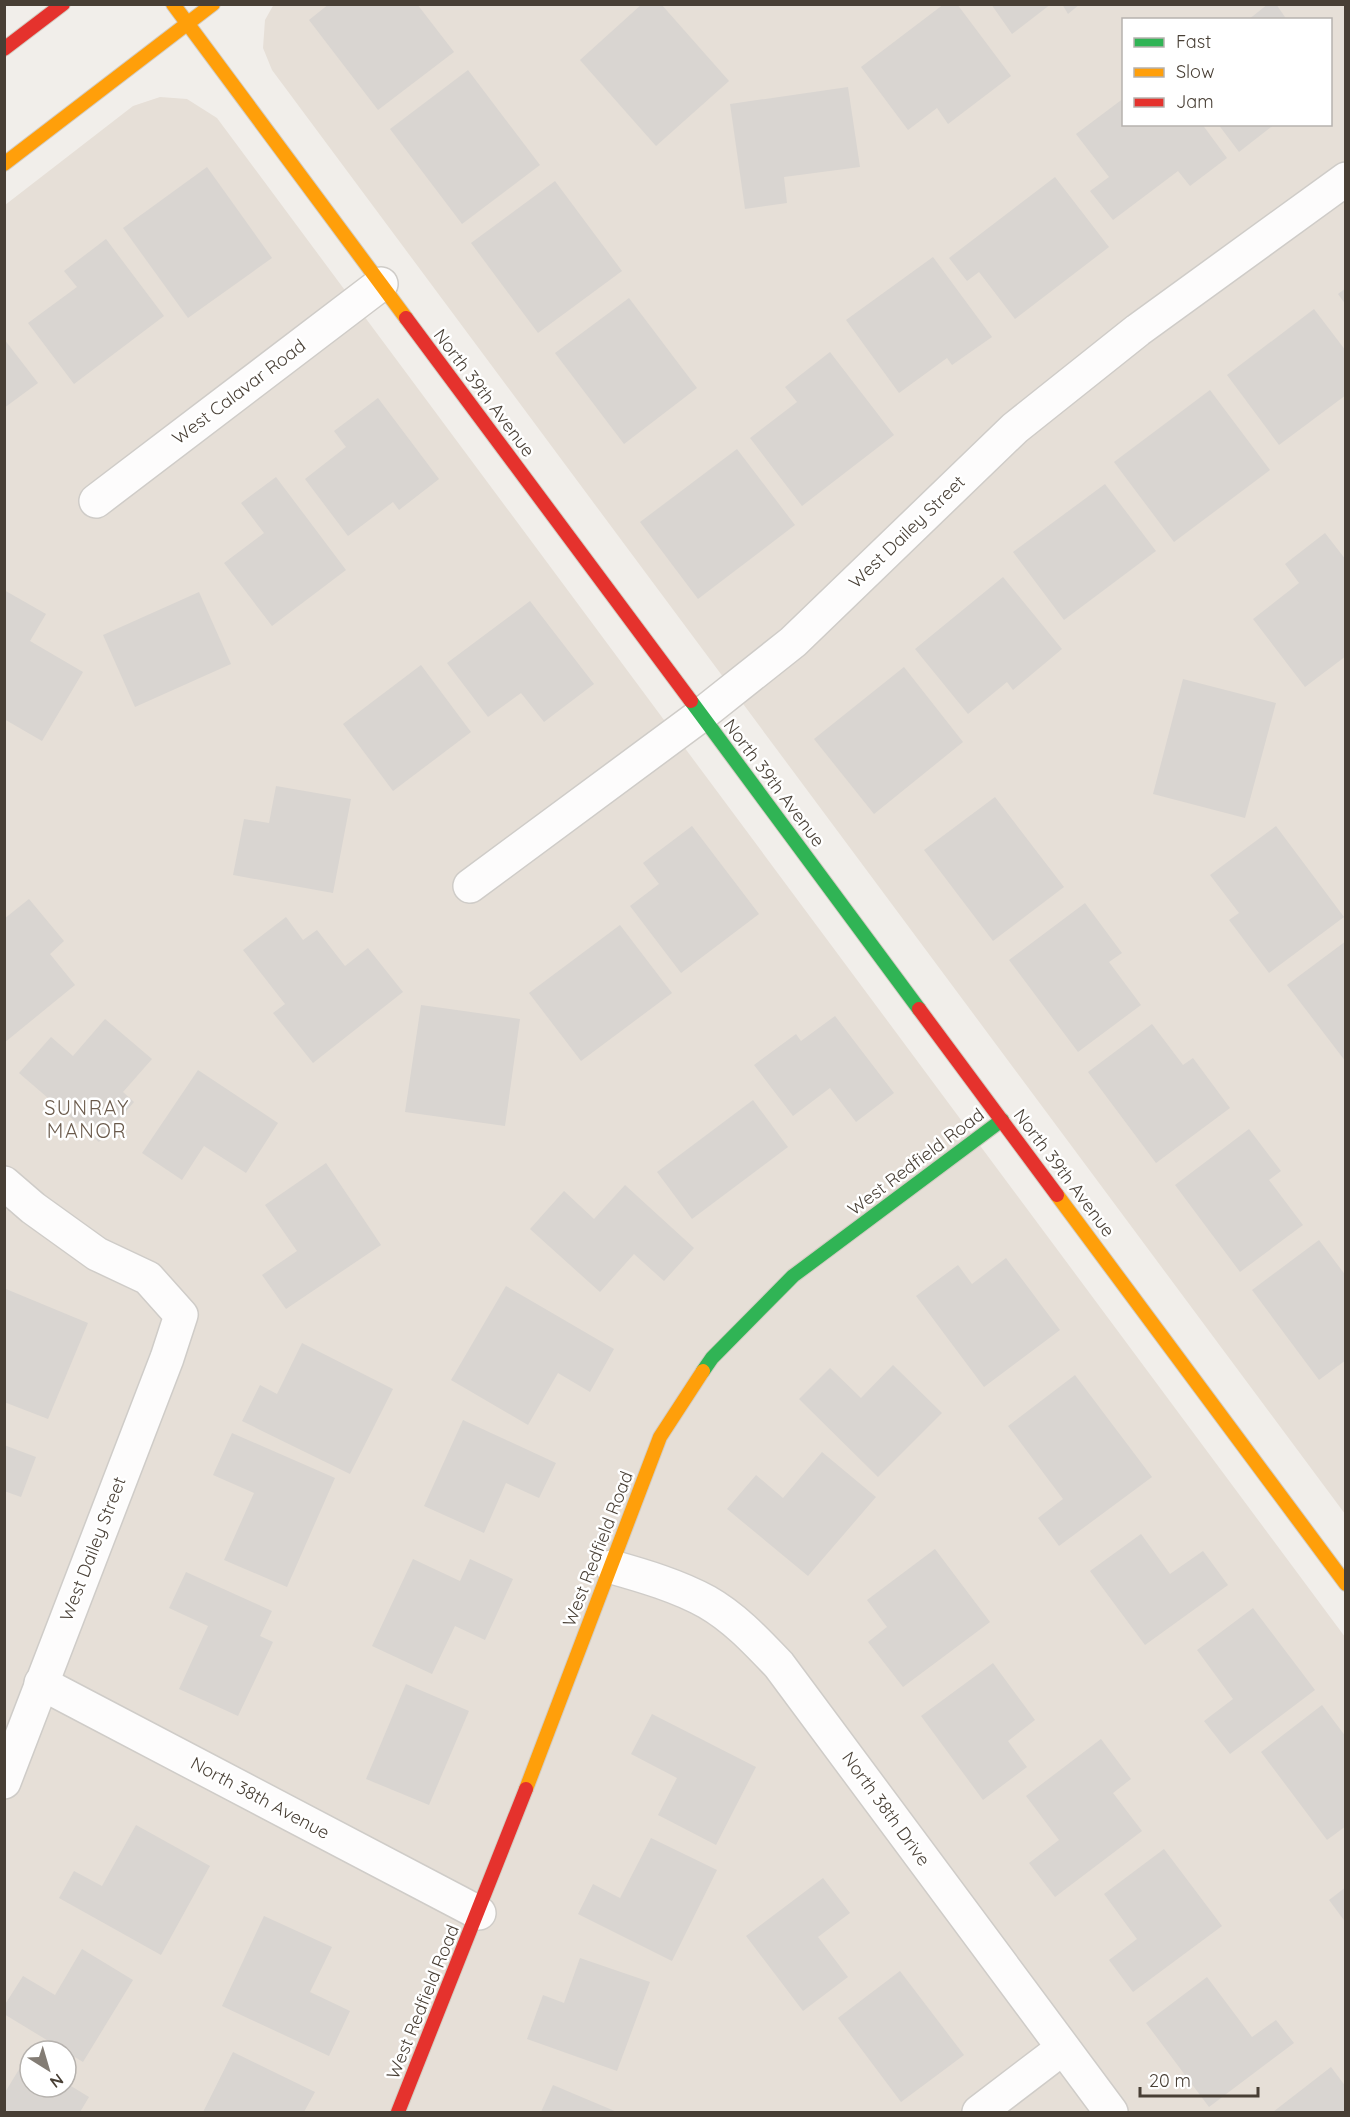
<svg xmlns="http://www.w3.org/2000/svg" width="1350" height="2117" font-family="Quicksand,sans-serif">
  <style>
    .residential { fill: #e6dfd7; fill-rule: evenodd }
    .building { fill: #d9d5d1 }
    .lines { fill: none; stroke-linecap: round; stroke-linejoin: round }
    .street-casing { stroke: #cfccc8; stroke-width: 36 }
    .fast-casing { stroke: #d2ccc2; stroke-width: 16 }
    .slow-casing { stroke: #d2ccc2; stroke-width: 16 }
    .jam-casing { stroke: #d2ccc2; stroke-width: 16 }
    .street { stroke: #fdfcfc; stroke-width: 33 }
    .fast { stroke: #30b455; stroke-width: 14 }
    .slow { stroke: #ff9f0a; stroke-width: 14 }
    .jam { stroke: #e5322d; stroke-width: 14 }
    .labels { text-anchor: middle; stroke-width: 5; stroke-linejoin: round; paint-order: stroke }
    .street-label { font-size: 18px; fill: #483f35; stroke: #fff }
    .neighbourhood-label { font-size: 20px; letter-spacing: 1.5px; fill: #6b5b4c; stroke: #fff }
  </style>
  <rect width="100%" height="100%" fill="#f1eeea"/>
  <g class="residential">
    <path d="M274,4L1345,5V1514L272,70L263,48L265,20ZM1124,20H1330V124H1124Z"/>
    <path d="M160,97L187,99L217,118L1345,1637V2112H5V205L133,106ZM30,2051H66V2087H30Z"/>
  </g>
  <g class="building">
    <polygon points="329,4 417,4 454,52 378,110 309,20"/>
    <polygon points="642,4 661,4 729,81 656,146 580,60"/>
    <polygon points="944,4 957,4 1011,76 948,124 937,108 908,130 861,67"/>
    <polygon points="991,4 1051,4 1012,34"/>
    <polygon points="1062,4 1080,4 1068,14"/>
    <polygon points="1268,4 1276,4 1287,20 1248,20"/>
    <polygon points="468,70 540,165 462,224 390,129"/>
    <polygon points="848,87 860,167 784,177 787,203 745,209 730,104"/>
    <polygon points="1124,98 1124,124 1202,124 1227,158 1190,186 1178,171 1113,220 1090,191 1109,177 1076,134"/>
    <polygon points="1218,124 1275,124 1239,152"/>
    <polygon points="207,167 272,258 188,318 123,228"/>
    <polygon points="1055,177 1109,247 1015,319 979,272 967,281 949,258"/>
    <polygon points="555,181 622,271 538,333 471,243"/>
    <polygon points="106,239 164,316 74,384 28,323 77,287 64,271"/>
    <polygon points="933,257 992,337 952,365 947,358 899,393 846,320"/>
    <polygon points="1346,288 1346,305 1338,294"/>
    <polygon points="629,298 697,388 624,444 555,353"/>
    <polygon points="1314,309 1346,351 1346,395 1279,445 1227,375"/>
    <polygon points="4,339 38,383 4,408"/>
    <polygon points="830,352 894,435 802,506 750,438 797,402 785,387"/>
    <polygon points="1210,390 1270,470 1174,542 1114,462"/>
    <polygon points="378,398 439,479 399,510 393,502 348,536 305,479 346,447 334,431"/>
    <polygon points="737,449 795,525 698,599 640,522"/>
    <polygon points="276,477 346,570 272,626 224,563 264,533 241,503"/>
    <polygon points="1105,484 1156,551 1064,620 1013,552"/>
    <polygon points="1325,533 1346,560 1346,656 1305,687 1253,619 1299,583 1285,564"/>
    <polygon points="1003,577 1062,649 1013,690 1007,682 968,714 915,649"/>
    <polygon points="4,590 46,614 30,641 83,672 42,741 4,719"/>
    <polygon points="199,592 231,664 135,707 103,635"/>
    <polygon points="530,601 594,684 544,722 521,693 488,717 447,663"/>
    <polygon points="421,665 471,732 393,791 343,724"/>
    <polygon points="904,667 963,742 874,814 814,739"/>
    <polygon points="1183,679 1276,703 1245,818 1153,794"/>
    <polygon points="276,786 351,799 333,893 233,875 244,819 269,823"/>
    <polygon points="995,797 1064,887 993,941 924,850"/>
    <polygon points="692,826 759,914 681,973 630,906 659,884 643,863"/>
    <polygon points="1276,826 1344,917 1269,973 1229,920 1239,913 1210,875"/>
    <polygon points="29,899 64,941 50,954 75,985 4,1043 4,919"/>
    <polygon points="1085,903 1122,953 1109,962 1141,1005 1078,1052 1009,960"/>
    <polygon points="286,917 303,940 317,930 345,966 368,948 403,992 313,1063 273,1013 285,1004 243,950"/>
    <polygon points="620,925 672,993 581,1061 529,993"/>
    <polygon points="1346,941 1346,1062 1287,985"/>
    <polygon points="421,1005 520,1019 505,1126 405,1112"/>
    <polygon points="835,1016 894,1093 856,1122 830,1088 793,1116 754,1065 796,1034 801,1041"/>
    <polygon points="105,1019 152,1059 123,1092 134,1102 99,1142 19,1073 51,1037 73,1056"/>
    <polygon points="1152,1024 1183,1065 1193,1058 1230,1108 1156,1163 1088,1072"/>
    <polygon points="198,1070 278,1123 246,1173 204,1146 182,1180 142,1153"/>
    <polygon points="753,1100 788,1147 692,1219 657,1172"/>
    <polygon points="1249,1129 1281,1171 1269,1180 1303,1225 1240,1272 1175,1185"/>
    <polygon points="326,1163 381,1245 286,1309 262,1275 297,1251 265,1205"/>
    <polygon points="625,1185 694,1248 664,1281 634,1254 600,1292 530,1229 564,1191 594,1219"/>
    <polygon points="1319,1240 1346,1276 1346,1360 1319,1380 1252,1290"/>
    <polygon points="1006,1258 1060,1330 984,1387 916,1296 958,1265 972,1284"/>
    <polygon points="506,1286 614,1349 590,1392 558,1373 528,1425 451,1380"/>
    <polygon points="6,1289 88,1323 48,1419 4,1402"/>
    <polygon points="302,1343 393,1389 350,1474 242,1421 260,1385 277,1394"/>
    <polygon points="893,1365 942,1413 878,1477 799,1399 830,1368 861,1398"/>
    <polygon points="1075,1375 1152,1477 1059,1546 1038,1518 1063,1499 1008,1426"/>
    <polygon points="463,1420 556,1463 539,1498 506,1483 484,1533 424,1506"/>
    <polygon points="232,1433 335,1478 287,1587 224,1560 254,1493 213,1475"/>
    <polygon points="4,1445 36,1457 21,1497 4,1491"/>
    <polygon points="822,1452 876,1497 808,1576 727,1509 756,1475 783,1498"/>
    <polygon points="1141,1534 1170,1574 1203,1551 1228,1585 1145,1645 1090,1571"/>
    <polygon points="935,1549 990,1622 903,1687 868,1642 887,1627 867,1600"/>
    <polygon points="413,1559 460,1581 470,1559 513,1579 485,1640 455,1626 432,1674 372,1646"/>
    <polygon points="186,1572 272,1611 260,1636 273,1642 238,1716 179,1689 208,1626 169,1608"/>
    <polygon points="1253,1608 1315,1690 1230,1754 1204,1721 1233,1699 1197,1650"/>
    <polygon points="993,1663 1035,1720 1008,1741 1027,1767 983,1800 921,1716"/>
    <polygon points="406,1684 469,1711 429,1805 366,1779"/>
    <polygon points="1322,1705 1346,1737 1346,1826 1327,1840 1261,1752"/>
    <polygon points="652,1714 756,1767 716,1845 658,1815 677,1778 631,1754"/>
    <polygon points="1101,1739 1131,1779 1113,1793 1142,1831 1055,1897 1029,1863 1059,1840 1026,1796"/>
    <polygon points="136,1825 210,1866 161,1955 59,1898 74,1871 102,1886"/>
    <polygon points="651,1838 717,1870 672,1961 578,1914 593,1884 620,1898"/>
    <polygon points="1164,1849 1222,1926 1133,1992 1109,1960 1137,1939 1104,1894"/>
    <polygon points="823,1878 850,1913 818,1937 848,1977 803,2011 746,1936"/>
    <polygon points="1346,1887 1346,1923 1329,1900"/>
    <polygon points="264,1916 332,1947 310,1992 350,2011 329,2056 222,2006"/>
    <polygon points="82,1949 133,1980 83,2062 4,2014 4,2006 23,1976 55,1995"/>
    <polygon points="580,1958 650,1982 617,2071 527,2039 543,1995 564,2003"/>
    <polygon points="900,1971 964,2055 901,2102 838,2018"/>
    <polygon points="1207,1977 1252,2037 1276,2020 1294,2043 1209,2107 1146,2023"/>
    <polygon points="233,2052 315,2092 304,2112 203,2112"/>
    <polygon points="26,2058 30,2061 30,2087 66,2087 66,2083 89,2097 80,2112 4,2112 4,2094"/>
    <polygon points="1331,2067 1346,2087 1346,2112 1273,2112"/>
    <polygon points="553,2085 617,2112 541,2112"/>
  </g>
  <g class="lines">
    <defs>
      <g id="street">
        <polyline points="96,501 381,284"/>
        <polyline points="470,886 701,715 793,642 1015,428 1138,330 1346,179"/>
        <polyline points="4,1183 33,1208 97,1254 148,1278 181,1315 167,1358 4,1782"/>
        <path d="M612,1567C644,1576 678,1586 707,1602C735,1618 757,1642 779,1665L1111,2112"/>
        <polyline points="41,1683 479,1913"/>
        <polyline points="979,2112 1063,2048"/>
      </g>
      <g id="fast">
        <polyline points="691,701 919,1009"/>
        <polyline points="703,1371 712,1358 793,1276 1002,1120"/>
      </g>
      <g id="slow">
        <polyline points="173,4 406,318"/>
        <polyline points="4,164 213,4"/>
        <polyline points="1057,1195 1346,1584"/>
        <polyline points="526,1789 660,1437 703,1371"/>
      </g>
      <g id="jam">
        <polyline points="4,49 63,4"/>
        <polyline points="406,318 691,701"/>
        <polyline points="919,1009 1057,1195"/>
        <polyline points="398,2112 526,1789"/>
      </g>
    </defs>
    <use href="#street" class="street-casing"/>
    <use href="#fast" class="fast-casing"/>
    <use href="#slow" class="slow-casing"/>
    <use href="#jam" class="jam-casing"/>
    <use href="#street" class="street"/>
    <use href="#fast" class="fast"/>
    <use href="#slow" class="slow"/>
    <use href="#jam" class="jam"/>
  </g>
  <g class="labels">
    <g class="street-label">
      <text transform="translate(239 392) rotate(-37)" y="6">West Calavar Road</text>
      <text transform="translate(484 393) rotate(53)" y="6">North 39th Avenue</text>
      <text transform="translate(907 532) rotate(-44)" y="6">West Dailey Street</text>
      <text transform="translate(774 783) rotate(53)" y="6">North 39th Avenue</text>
      <text transform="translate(916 1162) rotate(-37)" y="6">West Redfield Road</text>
      <text transform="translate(1064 1173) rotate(53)" y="6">North 39th Avenue</text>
      <text transform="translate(93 1549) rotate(-69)" y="6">West Dailey Street</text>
      <text transform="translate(598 1549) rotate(-69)" y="6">West Redfield Road</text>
      <text transform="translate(260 1798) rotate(28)" y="6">North 38th Avenue</text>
      <text transform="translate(886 1809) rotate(54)" y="6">North 38th Drive</text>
      <text transform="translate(423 2002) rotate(-68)" y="6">West Redfield Road</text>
    </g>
    <g class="neighbourhood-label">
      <text x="87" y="1115">SUNRAY<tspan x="87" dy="23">MANOR</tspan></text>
    </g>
  </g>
  <rect width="1350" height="2117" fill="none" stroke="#483f35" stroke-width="12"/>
  <rect x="1122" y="18" width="210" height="108" fill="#ffffff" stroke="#b6b2ae" stroke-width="1.5"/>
  <rect x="1134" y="38" width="30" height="9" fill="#30b455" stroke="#b6b2ae" stroke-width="1.5"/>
  <text x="1176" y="48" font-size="18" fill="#483f35">Fast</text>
  <rect x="1134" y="68" width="30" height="9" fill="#ff9f0a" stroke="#b6b2ae" stroke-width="1.5"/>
  <text x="1176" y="78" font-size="18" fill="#483f35">Slow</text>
  <rect x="1134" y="98" width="30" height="9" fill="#e5322d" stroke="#b6b2ae" stroke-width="1.5"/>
  <text x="1176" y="108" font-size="18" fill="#483f35">Jam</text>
  <g transform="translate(48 2069) rotate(143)"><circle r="28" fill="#ffffff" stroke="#b6b2ae" stroke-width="1.5"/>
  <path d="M0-4.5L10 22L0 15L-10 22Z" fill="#837c74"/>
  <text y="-9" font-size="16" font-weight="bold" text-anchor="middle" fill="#483f35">N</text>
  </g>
  <path d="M1140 2087v9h118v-9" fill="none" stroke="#483f35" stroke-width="3"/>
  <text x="1149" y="2087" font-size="18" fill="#483f35" stroke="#ffffff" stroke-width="4.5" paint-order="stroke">20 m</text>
</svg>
